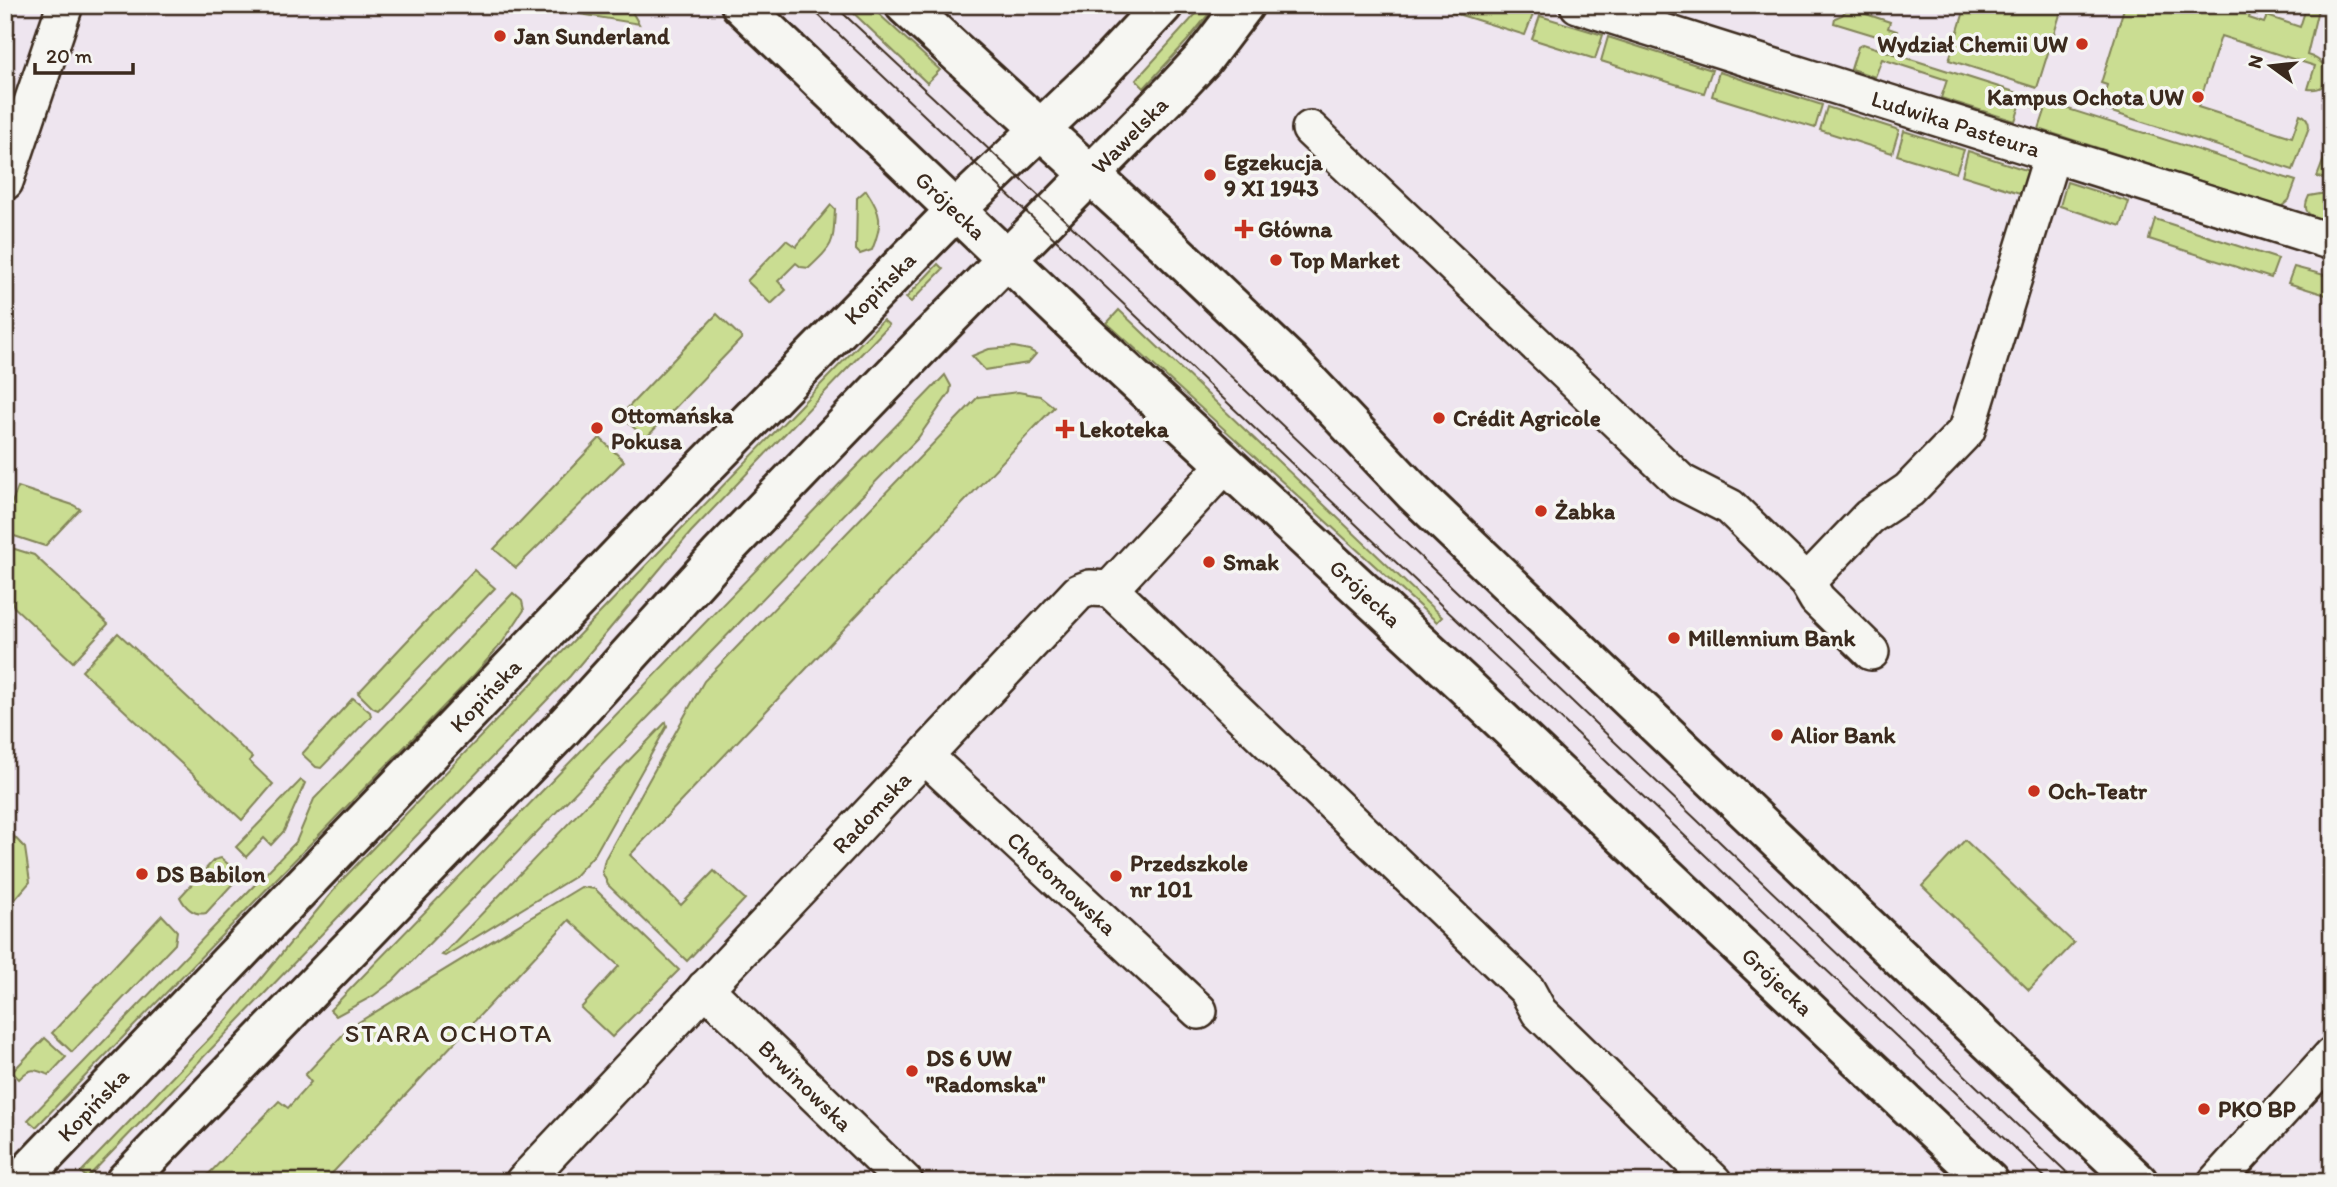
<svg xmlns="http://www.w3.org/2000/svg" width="2337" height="1187" font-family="Itim,sans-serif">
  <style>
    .green { fill: #cadd92; stroke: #828458; stroke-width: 2 }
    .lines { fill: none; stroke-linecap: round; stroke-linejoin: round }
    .minor-casing { stroke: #3b2a1e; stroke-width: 40 }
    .major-casing { stroke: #3b2a1e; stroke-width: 44 }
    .minor { stroke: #f6f6f2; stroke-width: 35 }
    .major { stroke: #f6f6f2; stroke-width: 38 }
    .tram { stroke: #3b2a1e; stroke-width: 2 }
    .poi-dot { fill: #c8321e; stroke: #f6f6f2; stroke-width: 2.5 }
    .labels { text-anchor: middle; stroke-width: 7; stroke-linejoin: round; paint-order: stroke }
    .poi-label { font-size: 23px; font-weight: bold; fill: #3b2a1e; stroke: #f6f6f2; text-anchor: start }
    .street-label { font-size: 23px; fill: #3b2a1e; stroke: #f6f6f2 }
    .quarter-label { font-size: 26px; letter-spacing: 2px; fill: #3b2a1e; stroke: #f6f6f2 }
  </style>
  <rect width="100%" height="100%" fill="#eee5ef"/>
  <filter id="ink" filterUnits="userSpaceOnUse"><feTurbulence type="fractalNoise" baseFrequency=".0143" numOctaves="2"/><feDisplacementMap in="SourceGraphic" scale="14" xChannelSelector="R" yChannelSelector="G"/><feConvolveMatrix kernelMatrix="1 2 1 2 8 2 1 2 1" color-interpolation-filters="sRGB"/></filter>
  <g filter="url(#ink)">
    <g class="green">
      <polygon points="527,5 628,5 639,24"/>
      <polygon points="845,5 869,5 940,70 927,83"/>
      <polygon points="1204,5 1216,5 1187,41 1144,88 1136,80"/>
      <polygon points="1453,5 1512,5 1534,12 1525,35 1451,12"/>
      <polygon points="1966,5 2063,5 2037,88 1949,60"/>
      <path d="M2125,5H2233L2251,11L2249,18L2264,23L2267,16L2300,27L2307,5H2319L2307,55C2337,64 2333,92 2308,89L2315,66L2221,36L2198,107L2292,137L2300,114C2306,116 2309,121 2309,127L2293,170L2093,106L2096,95L2104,97L2107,85L2101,83Z"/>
      <polygon points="1848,8 1890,22 1888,28 1897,31 1893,41 1834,23 1835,18 1842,15"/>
      <polygon points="1540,16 1603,35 1595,59 1532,39"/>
      <polygon points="1608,37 1712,70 1704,93 1601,61"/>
      <polygon points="1863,44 2296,181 2289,200 2281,207 2039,129 2045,111 2021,103 2015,121 1941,98 1947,80 1882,59 1875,77 1851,69 1858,47"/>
      <polygon points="1719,72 1822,105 1815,128 1712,96"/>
      <polygon points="1827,107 1899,130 1892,153 1820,130"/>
      <polygon points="1904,131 1964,150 1956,173 1897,155"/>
      <polygon points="2332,138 2332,180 2317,177"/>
      <polygon points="1968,151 2029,171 2023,194 1962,175"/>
      <polygon points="2067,182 2129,202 2121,226 2060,206"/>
      <path d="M866,190C882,214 883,223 872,250L860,254L856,250L857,198Z"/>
      <path d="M2332,192V222C2317,217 2298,217 2309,196Z"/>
      <path d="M831,205L835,209C833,245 835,243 809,268L801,267L796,263L778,281L786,290L771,304L747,281L786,240L796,247Z"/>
      <polygon points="2155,219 2278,259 2271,278 2149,239"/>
      <polygon points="938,264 943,269 911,302 906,298"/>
      <polygon points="2294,267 2332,277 2332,297 2288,283"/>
      <polygon points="1119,310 1442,617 1437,622 1107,323"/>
      <polygon points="717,314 742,338 646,438 620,416"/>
      <polygon points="883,320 889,325 691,532 570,676 87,1178 81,1172 227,1020 343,879"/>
      <polygon points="1014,347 1029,350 1036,354 1028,363 985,370 972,356 989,349"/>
      <polygon points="945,375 951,386 950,392 918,438 393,981 373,996 336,1016 330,1010"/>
      <polygon points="1018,392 1040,396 1054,407 630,855 681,905 714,871 745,899 687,961 608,885 602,872 605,859 699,690 704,681 978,397"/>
      <polygon points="600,438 624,461 516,568 494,549"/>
      <polygon points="18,487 73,505 80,509 45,546 5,533 5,521"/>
      <polygon points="5,546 34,555 108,624 73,662 14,607 5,585"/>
      <polygon points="474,570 495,588 378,710 373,708 358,693"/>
      <polygon points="513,593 522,601 524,610 502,643 474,675 36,1127 28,1120 296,842 314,799"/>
      <polygon points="118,633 252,757 249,761 273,784 242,820 82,671"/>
      <polygon points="353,698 370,712 371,716 321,768 316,767 302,754"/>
      <polygon points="666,722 667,726 595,854 574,877 445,956 442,955"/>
      <polygon points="301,780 305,783 284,831 271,845 264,838 246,857 236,847"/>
      <polygon points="5,827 25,848 30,882 5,911"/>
      <polygon points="1965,840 2074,943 2029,990 1922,886"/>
      <path d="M221,858L236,871L238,878L206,913C194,916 185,907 180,897L214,860Z"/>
      <polygon points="581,887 595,889 679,970 612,1037 581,1008 619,966 569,920 324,1182 201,1182 279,1101 288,1108 311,1082 305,1075 349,1028"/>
      <polygon points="162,915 177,931 175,944 72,1052 52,1033"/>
      <path d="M45,1038L66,1057L49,1075C35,1069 30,1067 19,1079L12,1072Z"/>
    </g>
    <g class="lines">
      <defs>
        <g id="minor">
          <path id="s1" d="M1578,5L2332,242"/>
          <polyline points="1310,129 1681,482 1730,507 1807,582 1869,517 1909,490 1967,430 2052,155"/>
          <polyline points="5,182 65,5"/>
          <polyline points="1807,582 1817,599 1871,652"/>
          <polyline points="1110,589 1527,990 1539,1012 1714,1182"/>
          <path id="s2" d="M925,756L1199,1011"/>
          <path id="s3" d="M705,988L905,1182"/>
          <path id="s4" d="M523,1182L1079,592L1090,588L1110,589L1226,464"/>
          <polyline points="2216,1182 2332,1055"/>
        </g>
        <g id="major">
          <path id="s5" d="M741,5L1080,329L1461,682L1989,1182"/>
          <polyline points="905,5 1164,242 1291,363 1413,492 1909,966 2138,1182"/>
          <path id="s6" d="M19,1182L685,487L955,211L1103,69L1163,5"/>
          <path id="s7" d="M125,1182L563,728L719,556L928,339L1174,90L1203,59L1244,5"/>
        </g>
      </defs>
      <use href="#minor" class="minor-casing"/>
      <use href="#major" class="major-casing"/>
      <use href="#minor" class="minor"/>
      <use href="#major" class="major"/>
      <g class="tram">
        <polyline points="808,5 2050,1182"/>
        <polyline points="834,5 1158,307 2077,1182"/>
      </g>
    </g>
  </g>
  <g class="poi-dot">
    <circle cx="500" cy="36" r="7"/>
    <circle cx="2082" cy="44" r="7"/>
    <circle cx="2198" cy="97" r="7"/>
    <circle cx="1210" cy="175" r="7"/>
    <path d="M1240.5 218.5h7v7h7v7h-7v7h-7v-7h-7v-7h7z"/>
    <circle cx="1276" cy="260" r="7"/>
    <circle cx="1439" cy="418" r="7"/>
    <circle cx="597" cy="428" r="7"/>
    <path d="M1061.5 418.5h7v7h7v7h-7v7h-7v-7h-7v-7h7z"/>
    <circle cx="1541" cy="511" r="7"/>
    <circle cx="1209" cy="562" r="7"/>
    <circle cx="1674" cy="638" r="7"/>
    <circle cx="1777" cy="735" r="7"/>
    <circle cx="2034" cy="791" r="7"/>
    <circle cx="142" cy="874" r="7"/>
    <circle cx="1116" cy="876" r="7"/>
    <circle cx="912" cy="1071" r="7"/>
    <circle cx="2204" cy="1109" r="7"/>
  </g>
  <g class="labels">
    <g class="poi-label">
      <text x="514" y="44">Jan Sunderland</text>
      <text x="2068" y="52" text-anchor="end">Wydział Chemii UW</text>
      <text x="2184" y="105" text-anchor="end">Kampus Ochota UW</text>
      <text x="1224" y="170">Egzekucja<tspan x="1224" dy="26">9 XI 1943</tspan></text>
      <text x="1258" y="237">Główna</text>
      <text x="1290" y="268">Top Market</text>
      <text x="611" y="423">Ottomańska<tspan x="611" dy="26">Pokusa</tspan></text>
      <text x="1453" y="426">Crédit Agricole</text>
      <text x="1079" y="437">Lekoteka</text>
      <text x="1555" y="519">Żabka</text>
      <text x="1223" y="570">Smak</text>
      <text x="1688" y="646">Millennium Bank</text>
      <text x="1791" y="743">Alior Bank</text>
      <text x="2048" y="799">Och-Teatr</text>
      <text x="1130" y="871">Przedszkole<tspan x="1130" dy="26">nr 101</tspan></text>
      <text x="156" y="882">DS Babilon</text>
      <text x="926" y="1066">DS 6 UW<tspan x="926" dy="26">"Radomska"</tspan></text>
      <text x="2218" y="1117">PKO BP</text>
    </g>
    <g class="street-label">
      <text dy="8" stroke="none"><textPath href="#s1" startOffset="396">Ludwika Pasteura</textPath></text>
      <text dy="8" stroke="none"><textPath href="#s7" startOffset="1451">Wawelska</textPath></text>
      <text dy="8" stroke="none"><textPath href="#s5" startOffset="290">Grójecka</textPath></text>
      <text dy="8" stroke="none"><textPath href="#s6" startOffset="1241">Kopińska</textPath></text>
      <text dy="8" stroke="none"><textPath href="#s5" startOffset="858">Grójecka</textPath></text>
      <text dy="8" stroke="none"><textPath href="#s6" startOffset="674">Kopińska</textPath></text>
      <text dy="8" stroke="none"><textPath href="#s4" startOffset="508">Radomska</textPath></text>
      <text dy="8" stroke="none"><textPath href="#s2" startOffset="187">Chotomowska</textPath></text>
      <text dy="8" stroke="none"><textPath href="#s5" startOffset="1424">Grójecka</textPath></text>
      <text dy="8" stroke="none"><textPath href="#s3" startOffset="140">Brwinowska</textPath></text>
      <text dy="8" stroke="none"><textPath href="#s6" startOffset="107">Kopińska</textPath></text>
    </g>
    <g class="quarter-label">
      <text x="449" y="1042">STARA OCHOTA</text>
    </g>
  </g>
  <rect width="2337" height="1187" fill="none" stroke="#f6f6f2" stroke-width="28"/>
  <rect x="14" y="14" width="2309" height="1159" fill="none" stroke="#3b2a1e" stroke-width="2.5" filter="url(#ink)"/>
  <g transform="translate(2271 66) rotate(285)" stroke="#f6f6f2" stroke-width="5" paint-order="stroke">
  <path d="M0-5L12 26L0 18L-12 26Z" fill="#3b2a1e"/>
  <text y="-10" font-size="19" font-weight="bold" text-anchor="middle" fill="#3b2a1e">N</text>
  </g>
  <path d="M35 63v10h98v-10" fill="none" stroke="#3b2a1e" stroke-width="3.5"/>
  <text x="46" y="63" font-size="21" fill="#3b2a1e" stroke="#f6f6f2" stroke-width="5" paint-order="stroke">20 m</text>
</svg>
